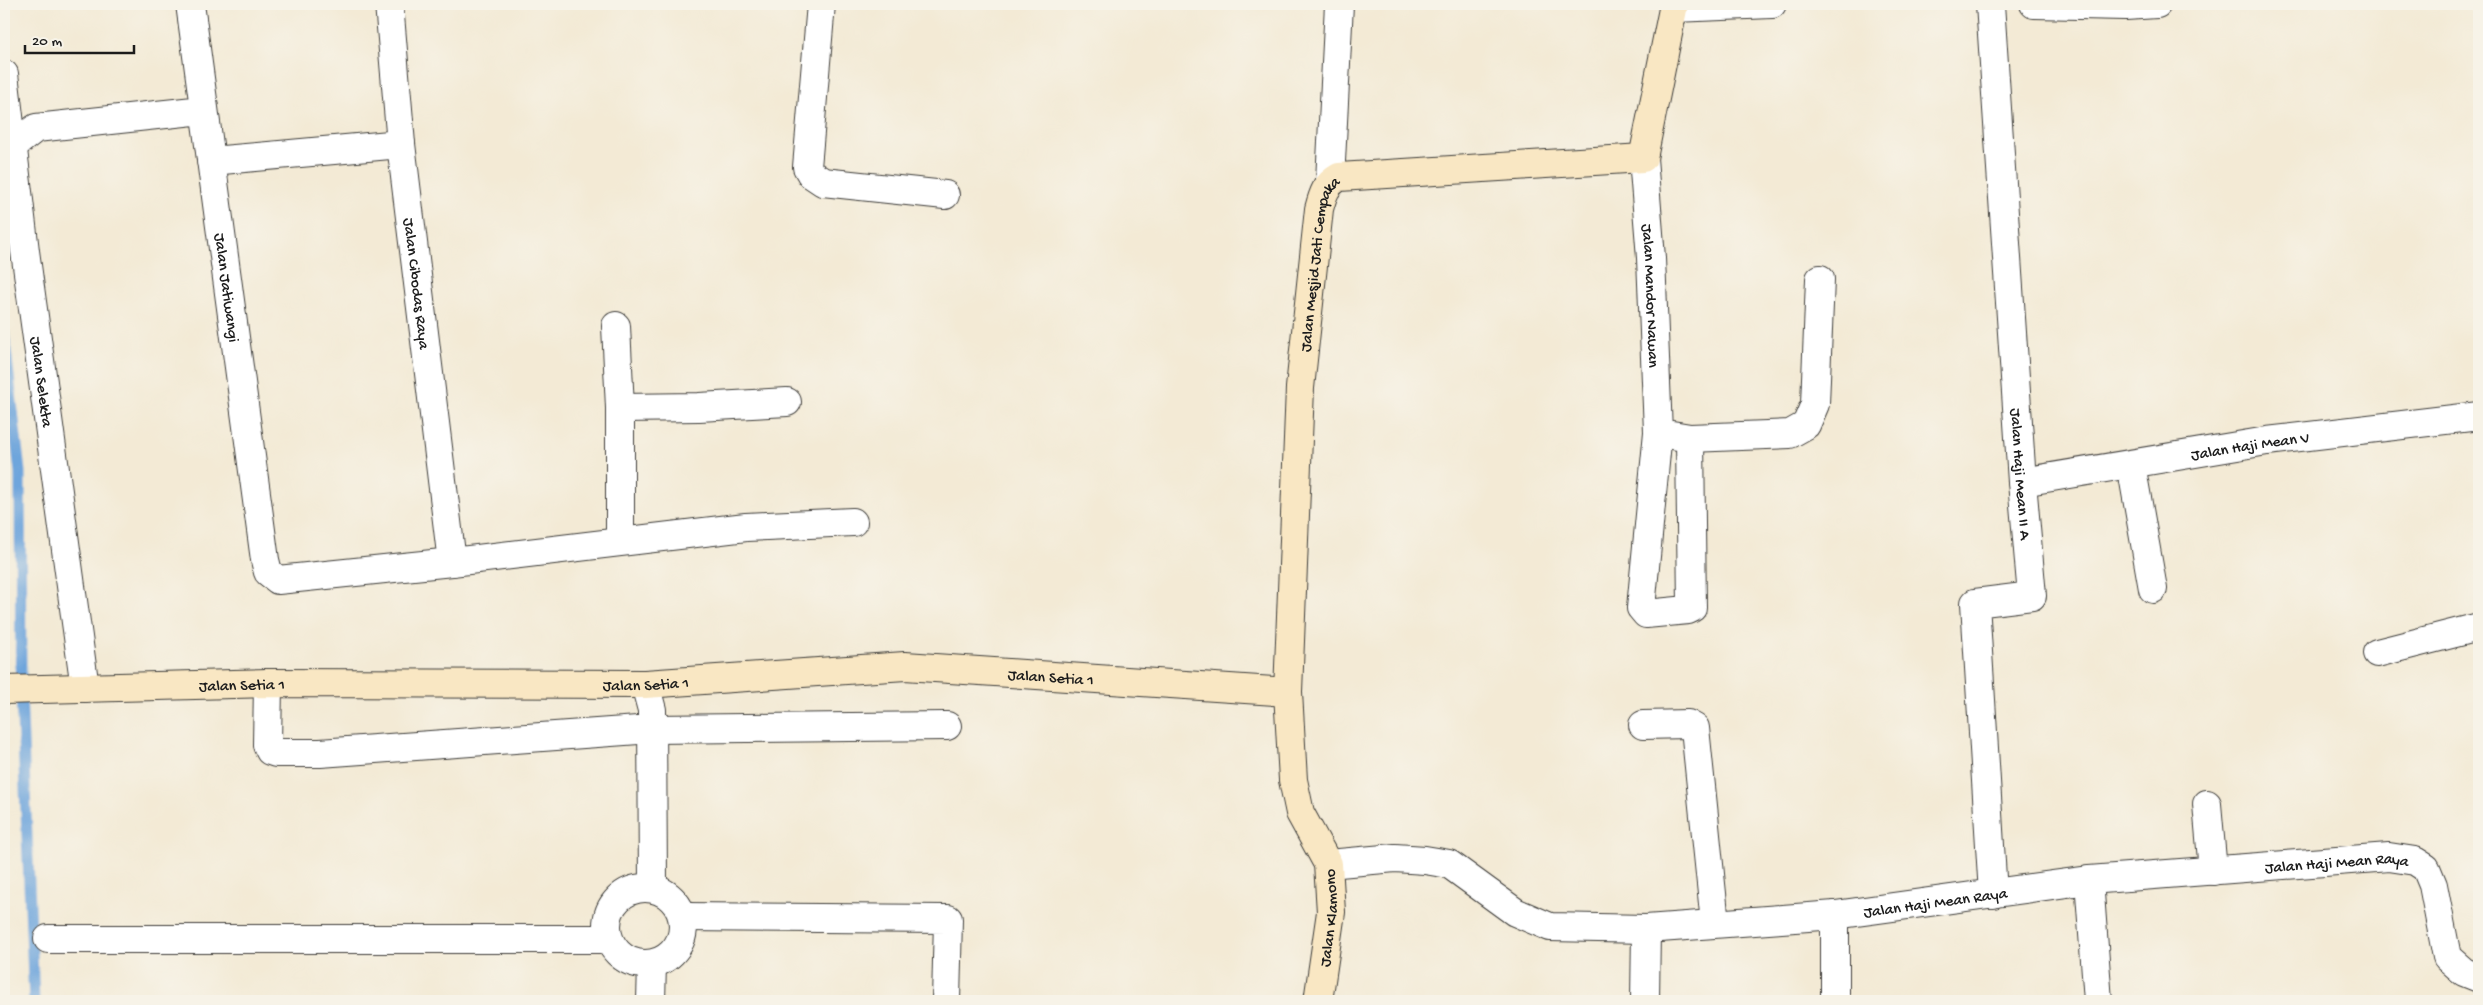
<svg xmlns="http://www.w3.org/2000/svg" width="2483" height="1005" font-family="'Gochi Hand',sans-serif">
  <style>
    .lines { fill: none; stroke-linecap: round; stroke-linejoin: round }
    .stream { stroke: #6ea5dc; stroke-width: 11 }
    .street-casing { stroke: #3c3b38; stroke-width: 30 }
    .secondary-casing { stroke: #3c3b38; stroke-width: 30 }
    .street { stroke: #fff; stroke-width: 28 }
    .secondary { stroke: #f9e7c3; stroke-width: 28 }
    .labels { text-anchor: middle; stroke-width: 5; stroke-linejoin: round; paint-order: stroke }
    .street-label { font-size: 16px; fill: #1c1c1c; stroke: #f7f3e8 }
  </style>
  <rect width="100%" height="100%" fill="#f7f3e8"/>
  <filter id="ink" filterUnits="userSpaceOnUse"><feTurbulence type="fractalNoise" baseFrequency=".02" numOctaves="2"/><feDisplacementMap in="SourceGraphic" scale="10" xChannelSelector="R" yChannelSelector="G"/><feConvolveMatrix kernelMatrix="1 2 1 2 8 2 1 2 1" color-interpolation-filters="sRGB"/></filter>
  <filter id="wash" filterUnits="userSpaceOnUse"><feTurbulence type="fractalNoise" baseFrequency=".0096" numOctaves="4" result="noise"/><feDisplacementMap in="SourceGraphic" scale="20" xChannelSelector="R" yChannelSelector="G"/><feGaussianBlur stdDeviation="1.12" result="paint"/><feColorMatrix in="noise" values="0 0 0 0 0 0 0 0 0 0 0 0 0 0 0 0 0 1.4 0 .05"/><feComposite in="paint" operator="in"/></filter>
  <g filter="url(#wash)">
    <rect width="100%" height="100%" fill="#f3ead5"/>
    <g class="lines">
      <polyline class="stream" points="4,333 20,472 21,693 34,1001"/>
    </g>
  </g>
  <g filter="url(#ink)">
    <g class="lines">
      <defs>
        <g id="street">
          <path id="s1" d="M190,4L265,560L268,572L278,580L452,562L746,527L853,522"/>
          <path id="s2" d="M389,4L401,144L452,562"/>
          <polyline points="821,4 807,167 811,174 823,182 945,195"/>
          <path id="s3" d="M1990,4L2022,482L2032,596L1975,603L1993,894"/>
          <polyline points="2034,4 2125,6 2157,4"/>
          <polyline points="1673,8 1772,4"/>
          <path id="s4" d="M4,74L25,251L85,688"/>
          <polyline points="13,146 36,128 203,110"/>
          <path id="s5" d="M1643,158L1651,258L1658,432L1641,608L1646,614L1688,610L1692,608L1690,438"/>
          <polyline points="211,161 401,144"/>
          <polyline points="1330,181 1339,4"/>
          <polyline points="616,326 620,408 620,540"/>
          <polyline points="620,408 699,407 787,402"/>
          <polyline points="1672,435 1690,438 1790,434 1806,425 1815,404 1820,279"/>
          <polyline points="2131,464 2153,589"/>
          <path id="s6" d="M2022,482L2267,441L2479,416"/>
          <polyline points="2377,653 2479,627"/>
          <polyline points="268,683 267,745 270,751 276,753 320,753 652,729 947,726"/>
          <polyline points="645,684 652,710 653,887"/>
          <polyline points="1643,725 1688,724 1695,728 1715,923"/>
          <polyline points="2207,804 2213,871"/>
          <path id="s7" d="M1328,864L1395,858L1425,860L1449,864L1515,912L1550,927L1646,929L1835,915L2089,880L2389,857L2415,861L2426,868L2433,885L2447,957L2464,972L2479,978"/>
          <polyline points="2089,880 2098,1001"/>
          <circle cx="645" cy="926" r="38"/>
          <polyline points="1835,915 1835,1001"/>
          <polyline points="683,917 948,919 946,1001"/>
          <polyline points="48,939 608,939"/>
          <polyline points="651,1001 652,964"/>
          <polyline points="1645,1001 1646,929"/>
        </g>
        <g id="secondary">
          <path id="s8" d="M4,690L268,683L645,684L905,666L1288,692"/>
          <path id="s9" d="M1318,1001L1331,912L1328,864L1300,813L1293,780L1288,692L1300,388L1319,209C1323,194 1326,184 1339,177L1643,158L1674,4"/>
        </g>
      </defs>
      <use href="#street" class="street-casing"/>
      <use href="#secondary" class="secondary-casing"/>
      <use href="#street" class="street"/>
      <use href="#secondary" class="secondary"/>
    </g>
  </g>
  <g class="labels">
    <g class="street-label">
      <text dy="6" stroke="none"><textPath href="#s9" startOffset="749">Jalan Mesjid Jati Cempaka</textPath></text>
      <text dy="6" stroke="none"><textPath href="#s2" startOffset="281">Jalan Cibodas Raya</textPath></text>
      <text dy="6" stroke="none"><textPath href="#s1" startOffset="286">Jalan Jatiwangi</textPath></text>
      <text dy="6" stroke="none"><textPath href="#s5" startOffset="138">Jalan Mandor Nawan</textPath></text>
      <text dy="6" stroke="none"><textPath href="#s4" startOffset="310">Jalan Selekta</textPath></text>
      <text dy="6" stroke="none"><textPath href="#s6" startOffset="231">Jalan Haji Mean V</textPath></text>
      <text dy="6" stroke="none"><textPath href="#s3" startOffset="471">Jalan Haji Mean II A</textPath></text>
      <text dy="6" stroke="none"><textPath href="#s8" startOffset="1048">Jalan Setia 1</textPath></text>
      <text dy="6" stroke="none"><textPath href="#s8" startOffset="642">Jalan Setia 1</textPath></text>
      <text dy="6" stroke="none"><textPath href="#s8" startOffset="238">Jalan Setia 1</textPath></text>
      <text dy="6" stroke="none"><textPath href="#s7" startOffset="1032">Jalan Haji Mean Raya</textPath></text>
      <text dy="6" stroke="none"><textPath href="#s7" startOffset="628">Jalan Haji Mean Raya</textPath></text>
      <text dy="6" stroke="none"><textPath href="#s9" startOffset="84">Jalan Klamono</textPath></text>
    </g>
  </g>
  <rect width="2483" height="1005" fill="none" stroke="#f7f3e8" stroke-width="20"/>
  <path d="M25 45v8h109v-8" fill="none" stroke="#1c1c1c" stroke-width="2.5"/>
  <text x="32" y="45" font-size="15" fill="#1c1c1c" stroke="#f7f3e8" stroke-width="4" paint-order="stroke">20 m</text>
</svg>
